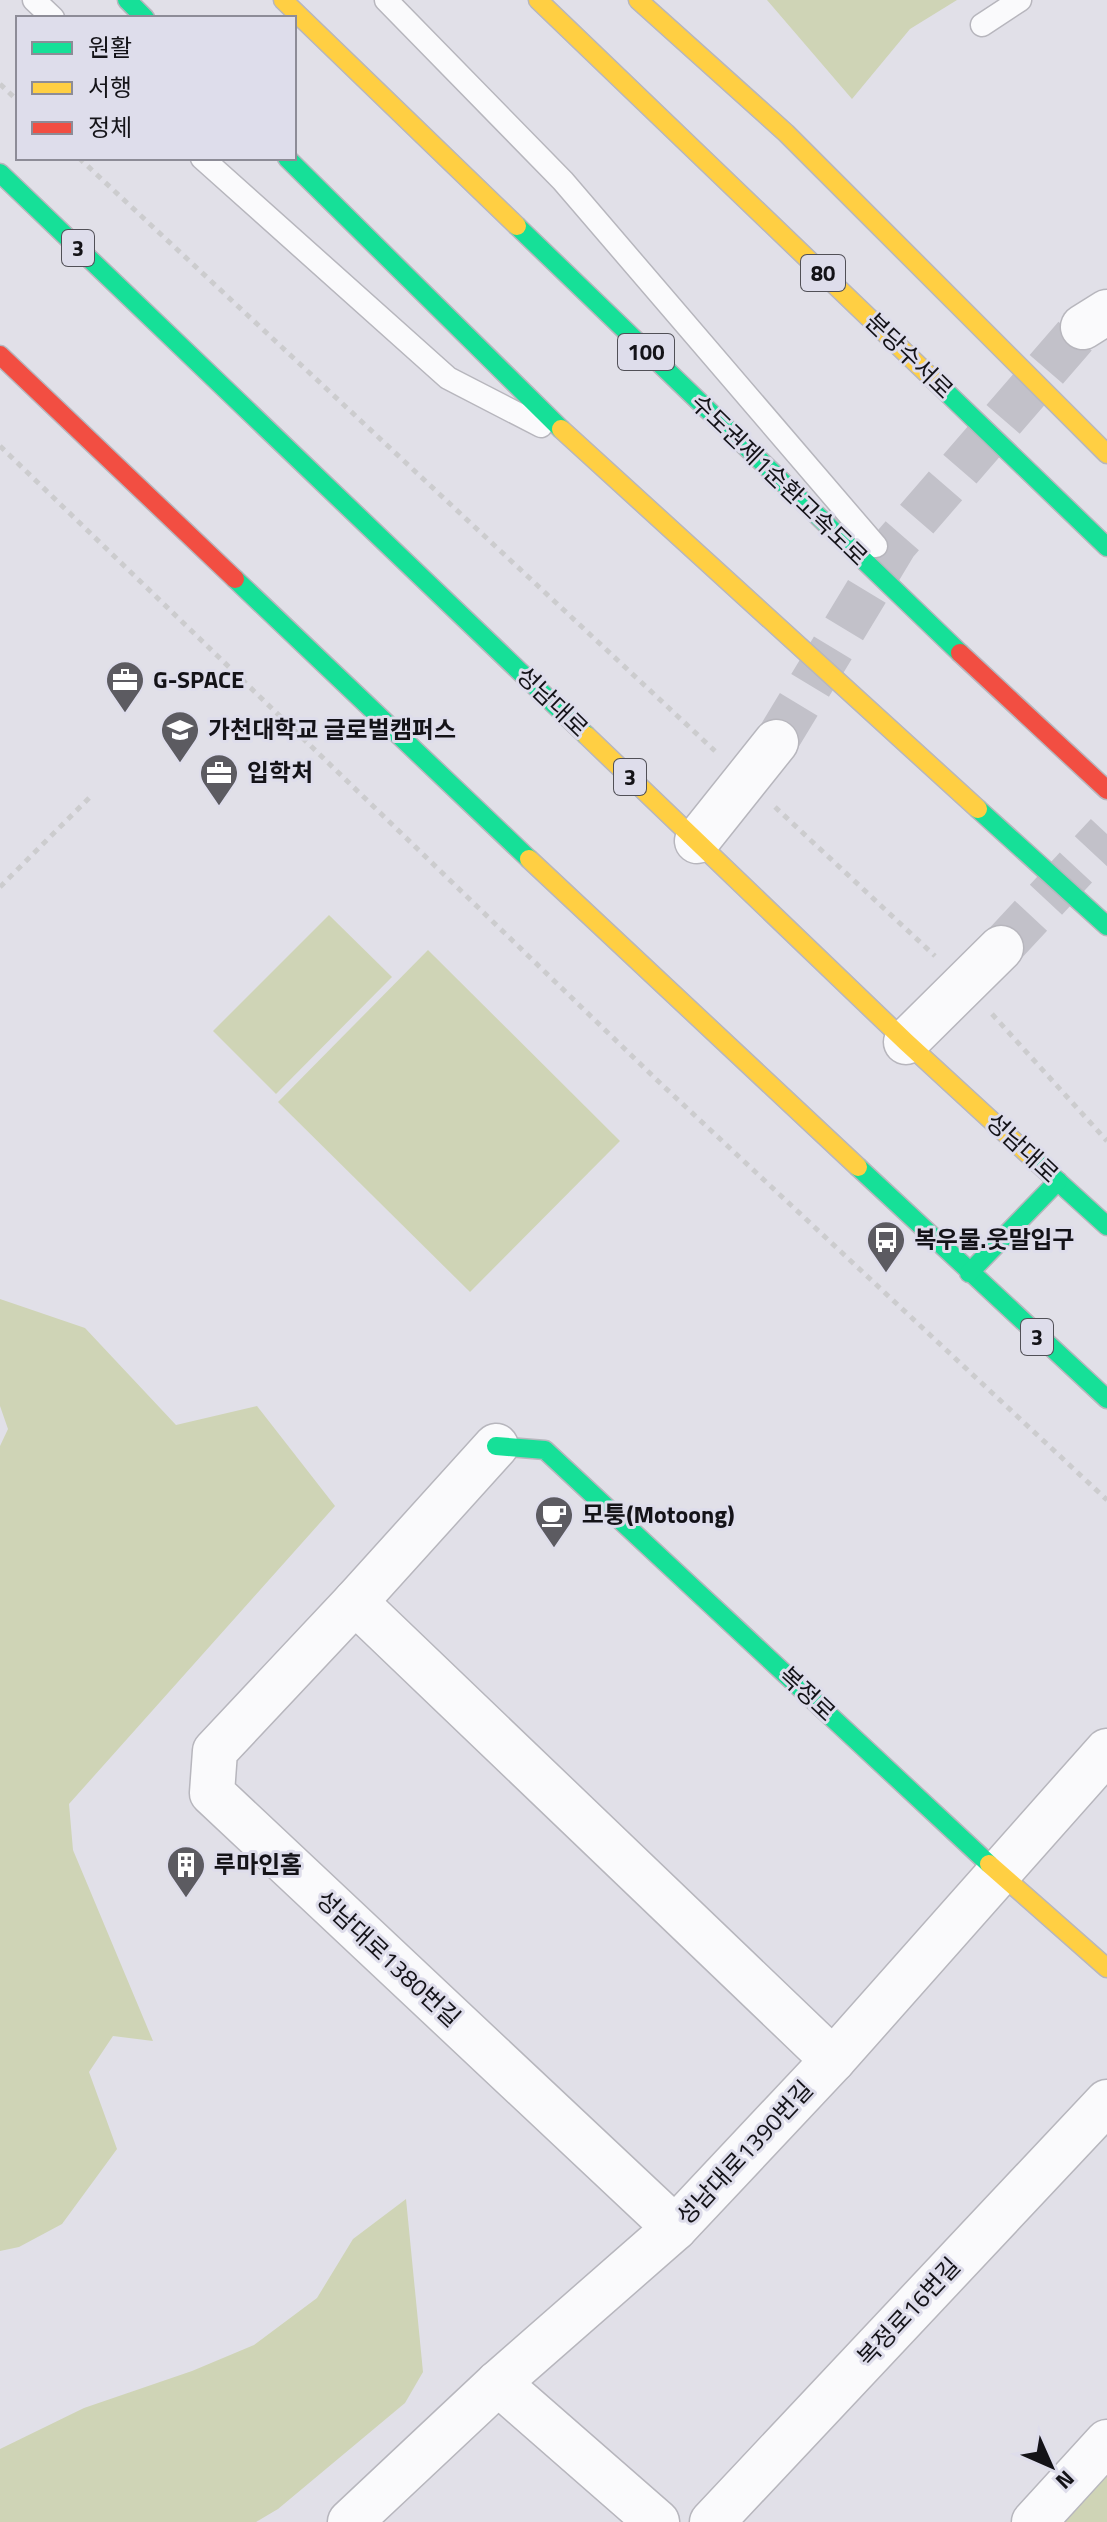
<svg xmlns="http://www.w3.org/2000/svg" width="1107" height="2522" font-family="'Titillium Web','Noto Sans KR',sans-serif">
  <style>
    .green { fill: #cfd4b6 }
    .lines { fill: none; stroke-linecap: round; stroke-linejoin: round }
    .street-tunnel { stroke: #c2c1c9; stroke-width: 44; stroke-dasharray: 44 22; stroke-linecap: butt }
    .lane-casing { stroke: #b7b6bd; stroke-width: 25 }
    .street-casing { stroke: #b7b6bd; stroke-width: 47 }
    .fast-casing { stroke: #b7b6bd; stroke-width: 21 }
    .slow-casing { stroke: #b7b6bd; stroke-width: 21 }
    .jam-casing { stroke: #b7b6bd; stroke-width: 21 }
    .path { stroke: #ccccce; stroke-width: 5; stroke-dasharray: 6 6; stroke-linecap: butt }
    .lane { stroke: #fafafc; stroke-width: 22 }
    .street { stroke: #fafafc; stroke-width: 44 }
    .fast { stroke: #16e098; stroke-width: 18 }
    .slow { stroke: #ffcf43; stroke-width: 18 }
    .jam { stroke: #f24e42; stroke-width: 18 }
    .labels { text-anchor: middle; stroke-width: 6; stroke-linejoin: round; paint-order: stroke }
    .shield { fill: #deddeb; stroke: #515057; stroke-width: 2 }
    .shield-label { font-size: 22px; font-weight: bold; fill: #141318 }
    .street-label { font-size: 24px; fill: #141318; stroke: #deddeb }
    .poi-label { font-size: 24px; font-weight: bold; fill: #141318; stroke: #deddeb; text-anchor: start }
  </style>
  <rect width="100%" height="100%" fill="#e1e0e8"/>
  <g class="green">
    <polygon points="767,0 957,0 910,29 852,99"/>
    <polygon points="329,915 392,977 276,1094 213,1031"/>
    <polygon points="428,950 620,1141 470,1292 278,1102"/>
    <polygon points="0,1299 85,1328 176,1425 257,1406 335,1506 69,1804 73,1850 153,2041 113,2036 89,2072 117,2149 62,2224 19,2247 0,2251 0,1446 8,1429 0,1406"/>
    <polygon points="406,2199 423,2372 405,2403 278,2509 256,2522 0,2522 0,2449 84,2408 192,2371 254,2345 317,2298 353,2239"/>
    <polygon points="1107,2467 1107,2522 1054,2522"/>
  </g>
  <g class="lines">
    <g class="street-tunnel">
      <polyline points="776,742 896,543 1083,327"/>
      <polyline points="1001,948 1107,834"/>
    </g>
    <defs>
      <g id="lane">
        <polyline points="34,0 53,18"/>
        <polyline points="386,0 563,181 876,546"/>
        <polyline points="982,25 1020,0"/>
        <polyline points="202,158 448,378 541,426"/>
      </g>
      <g id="street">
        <polyline points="1083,327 1107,312"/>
        <polyline points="697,841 776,742"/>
        <polyline points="906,1042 1001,948"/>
        <polyline points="496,1446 355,1602 215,1751 212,1793 675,2228"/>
        <polyline points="355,1602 833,2060"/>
        <polyline points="498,2383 657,2522"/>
        <polyline points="350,2522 498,2383 675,2228 833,2060 1107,1751"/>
        <polyline points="712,2522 1107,2102"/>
        <polyline points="1034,2522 1107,2442"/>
      </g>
      <g id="fast">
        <polyline points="127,0 145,18"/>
        <polyline points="287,158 561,429"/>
        <polyline points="0,173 586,735"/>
        <polyline points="517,226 960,653"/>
        <polyline points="938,384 1107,547"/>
        <polyline points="235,579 529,859"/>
        <polyline points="978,809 1107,926"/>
        <polyline points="1030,1156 1107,1226"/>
        <polyline points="858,1167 1107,1399"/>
        <polyline points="969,1273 1058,1181"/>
        <polyline points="496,1446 545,1450 989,1864"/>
      </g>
      <g id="slow">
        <polyline points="283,0 517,226"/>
        <polyline points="538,0 938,384"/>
        <polyline points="638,0 786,133 1107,454"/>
        <polyline points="561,429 978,809"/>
        <polyline points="586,735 906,1042 1030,1156"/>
        <polyline points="529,859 858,1167"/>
        <polyline points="989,1864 1107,1968"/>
      </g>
      <g id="jam">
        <polyline points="0,355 235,579"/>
        <polyline points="960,653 1107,790"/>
      </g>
    </defs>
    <use href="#lane" class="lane-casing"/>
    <use href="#street" class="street-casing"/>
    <use href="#fast" class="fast-casing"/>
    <use href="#slow" class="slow-casing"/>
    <use href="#jam" class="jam-casing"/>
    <g class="path">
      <polyline points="0,84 18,101"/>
      <polyline points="79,158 715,751"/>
      <polyline points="0,446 659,1082 1107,1500"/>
      <polyline points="775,807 935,956"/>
      <polyline points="0,887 93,794"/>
      <polyline points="992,1014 1107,1141"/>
    </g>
    <use href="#lane" class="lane"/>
    <use href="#street" class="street"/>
    <use href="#fast" class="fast"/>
    <use href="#slow" class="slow"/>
    <use href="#jam" class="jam"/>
  </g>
  <defs>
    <symbol id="office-pin" viewBox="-11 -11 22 30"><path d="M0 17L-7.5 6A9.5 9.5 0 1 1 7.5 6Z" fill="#5c5b61" stroke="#deddeb"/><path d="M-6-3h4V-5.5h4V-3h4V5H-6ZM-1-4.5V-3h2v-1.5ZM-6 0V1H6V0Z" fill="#fff"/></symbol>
    <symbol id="university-pin" viewBox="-11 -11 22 30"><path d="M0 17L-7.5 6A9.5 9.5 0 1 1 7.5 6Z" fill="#5c5b61" stroke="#deddeb"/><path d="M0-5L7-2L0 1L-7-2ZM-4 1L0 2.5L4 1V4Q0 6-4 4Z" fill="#fff"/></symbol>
    <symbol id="bus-pin" viewBox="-11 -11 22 30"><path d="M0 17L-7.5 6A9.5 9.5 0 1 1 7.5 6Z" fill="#5c5b61" stroke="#deddeb"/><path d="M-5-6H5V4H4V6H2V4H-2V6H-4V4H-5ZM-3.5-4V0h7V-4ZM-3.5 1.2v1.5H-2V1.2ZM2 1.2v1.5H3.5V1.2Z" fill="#fff"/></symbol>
    <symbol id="cafe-pin" viewBox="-11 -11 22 30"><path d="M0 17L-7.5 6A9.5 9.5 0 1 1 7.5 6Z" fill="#5c5b61" stroke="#deddeb"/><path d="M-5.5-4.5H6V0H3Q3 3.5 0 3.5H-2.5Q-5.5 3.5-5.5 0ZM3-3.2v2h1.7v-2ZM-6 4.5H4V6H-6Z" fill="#fff"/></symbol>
    <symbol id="building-pin" viewBox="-11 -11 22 30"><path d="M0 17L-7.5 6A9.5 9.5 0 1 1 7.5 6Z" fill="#5c5b61" stroke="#deddeb"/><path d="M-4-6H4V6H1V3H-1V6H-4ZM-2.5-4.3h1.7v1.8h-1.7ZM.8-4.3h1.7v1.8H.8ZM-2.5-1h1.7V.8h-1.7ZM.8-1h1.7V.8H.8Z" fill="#fff"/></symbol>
  </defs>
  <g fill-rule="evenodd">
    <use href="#office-pin" x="103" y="658" width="44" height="60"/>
    <use href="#university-pin" x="158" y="708" width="44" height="60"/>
    <use href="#office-pin" x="197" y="751" width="44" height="60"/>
    <use href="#bus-pin" x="864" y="1218" width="44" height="60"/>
    <use href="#cafe-pin" x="532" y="1493" width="44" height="60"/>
    <use href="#building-pin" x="164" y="1843" width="44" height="60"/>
  </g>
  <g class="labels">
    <g class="shield">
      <rect x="62" y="230" width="32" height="36" rx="6"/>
      <rect x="801" y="255" width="44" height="36" rx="6"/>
      <rect x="618" y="334" width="56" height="36" rx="6"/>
      <rect x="614" y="759" width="32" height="36" rx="6"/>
      <rect x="1021" y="1319" width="32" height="36" rx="6"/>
    </g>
    <g class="shield-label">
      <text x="78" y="256">3</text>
      <text x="823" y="281">80</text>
      <text x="646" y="360">100</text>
      <text x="630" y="785">3</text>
      <text x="1037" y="1345">3</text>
    </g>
    <g class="street-label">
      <text transform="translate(909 356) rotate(44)" y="8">분당수서로</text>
      <text transform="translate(779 480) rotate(44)" y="8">수도권제1순환고속도로</text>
      <text transform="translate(552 702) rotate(44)" y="8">성남대로</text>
      <text transform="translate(1022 1148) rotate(43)" y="8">성남대로</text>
      <text transform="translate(807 1694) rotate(43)" y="8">복정로</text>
      <text transform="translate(388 1959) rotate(43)" y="8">성남대로1380번길</text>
      <text transform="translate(745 2153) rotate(-47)" y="8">성남대로1390번길</text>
      <text transform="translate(909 2312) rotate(-47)" y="8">복정로16번길</text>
    </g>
    <g class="poi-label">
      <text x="153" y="688">G-SPACE</text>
      <text x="208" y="738">가천대학교 글로벌캠퍼스</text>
      <text x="247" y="781">입학처</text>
      <text x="914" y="1248">복우물.웃말입구</text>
      <text x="582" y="1523">모퉁(Motoong)</text>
      <text x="214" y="1873">루마인홈</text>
    </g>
  </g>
  <rect x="16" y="16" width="280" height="144" fill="#deddeb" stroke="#8d8c97" stroke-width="2"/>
  <rect x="32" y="42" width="40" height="12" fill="#16e098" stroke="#8d8c97" stroke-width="2"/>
  <text x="88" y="56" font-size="24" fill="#141318">원활</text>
  <rect x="32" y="82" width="40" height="12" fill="#ffcf43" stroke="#8d8c97" stroke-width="2"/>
  <text x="88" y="96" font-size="24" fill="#141318">서행</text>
  <rect x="32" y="122" width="40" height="12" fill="#f24e42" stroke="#8d8c97" stroke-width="2"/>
  <text x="88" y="136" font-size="24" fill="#141318">정체</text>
  <g transform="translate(1051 2466) rotate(135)" stroke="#deddeb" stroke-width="6" paint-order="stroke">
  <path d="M0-6L14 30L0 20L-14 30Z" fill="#141318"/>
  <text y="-12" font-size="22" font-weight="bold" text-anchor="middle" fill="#141318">N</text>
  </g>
</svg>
